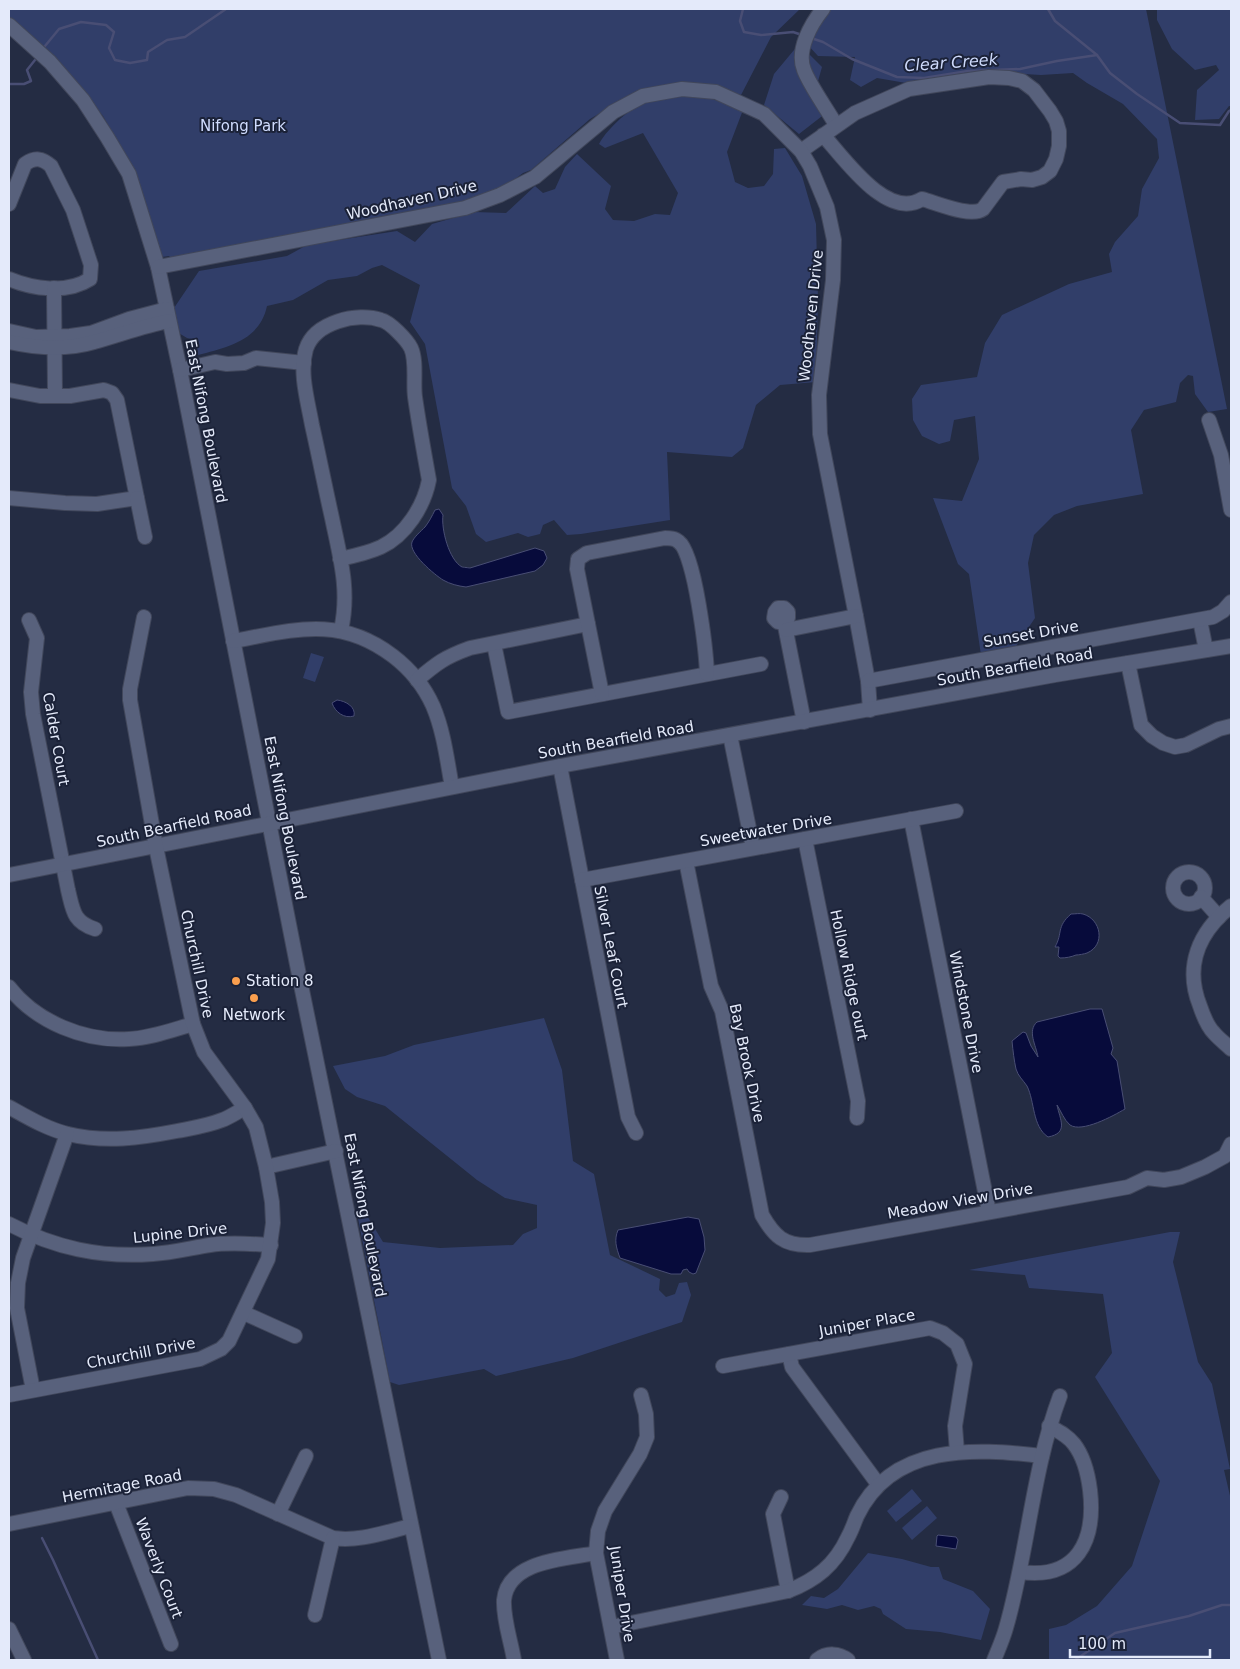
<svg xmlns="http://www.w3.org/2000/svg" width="1240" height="1669" font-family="'DejaVu Sans',sans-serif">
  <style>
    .green { fill: #313e69 }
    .water { fill: #070b3b; stroke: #494e74 }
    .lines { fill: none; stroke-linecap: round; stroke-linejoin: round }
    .stream { stroke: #494e74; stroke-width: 2.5 }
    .minor-casing { stroke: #41475b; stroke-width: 16 }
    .minor { stroke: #58617c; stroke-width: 14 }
    .poi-dot { fill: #fa9f4e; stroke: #1b2238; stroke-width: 2 }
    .labels { text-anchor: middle; stroke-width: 4; stroke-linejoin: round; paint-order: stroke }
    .park-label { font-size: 15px; fill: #d0dcfe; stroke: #1b2238 }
    .street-label { font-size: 15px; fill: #e4eafa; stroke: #1b2238 }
    .poi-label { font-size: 15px; fill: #e4eafa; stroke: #1b2238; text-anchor: start }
    .water-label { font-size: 16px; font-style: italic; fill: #cedafb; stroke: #1b2238 }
  </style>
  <rect width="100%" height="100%" fill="#242c43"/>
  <g class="green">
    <polygon points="9,9 800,9 771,37 741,95 712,86 704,92 700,84 689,82 678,83 629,96 590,119 531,170 523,173 506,186 481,198 425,211 171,258 169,256 162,257 134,171 103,116 73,80 20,26 9,18"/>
    <polygon points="823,9 1146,9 1227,409 1208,412 1195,394 1193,376 1188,375 1180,383 1176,402 1144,410 1131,430 1143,494 1077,506 1054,515 1034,535 1028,563 1035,618 1014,649 981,655 969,574 958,564 933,498 962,501 979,459 975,416 954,420 950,441 939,444 922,436 913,420 912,399 921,385 977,377 985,343 1002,315 1069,284 1112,272 1109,254 1115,242 1138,216 1142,189 1159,158 1157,139 1123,104 1087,83 1073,73 1041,75 992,72 906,83 877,78 861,87 850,80 855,57 818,56 806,43"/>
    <polygon points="1157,9 1231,9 1231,106 1229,106 1219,119 1195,120 1197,90 1219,70 1216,65 1195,70 1172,49 1157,20"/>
    <polygon points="799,44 822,67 815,92 826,113 799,134 764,105 774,74"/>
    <path d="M701,95L743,110L727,152L735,182L748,188L764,186L773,174L774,149L785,148L802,176L816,224L818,299L816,382L780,385L756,405L743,448L732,457L667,452L670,520L581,534L567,535L554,520L543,525L540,534L528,537L518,533L486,542L476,534L466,506L452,488L425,344L410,322L420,285L382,265L372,268L357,276L328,280L293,300L267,306C260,340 228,347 198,355L196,340L187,338L177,332L174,308L199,271L287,256L307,245L397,231L415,242L432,224L474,212L506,213L535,186L543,193L555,189L565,167L577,154L611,186L605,209L613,220L634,221L655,214L670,215L678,193L643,133L605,148L599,144C608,127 638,100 658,97C671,94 687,95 701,95Z"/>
    <polygon points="311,653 324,657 315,682 303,678"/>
    <polygon points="544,1018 562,1070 573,1161 594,1174 610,1255 660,1279 659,1290 666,1297 675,1294 679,1283 687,1282 691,1295 682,1322 573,1358 496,1376 484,1369 399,1385 390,1382 358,1218 366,1214 383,1242 440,1248 513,1245 523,1234 537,1228 537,1205 505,1198 477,1180 385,1106 357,1097 345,1089 333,1066 385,1056 414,1045"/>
    <polygon points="1170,1232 1180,1232 1173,1262 1198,1362 1212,1384 1230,1469 1224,1470 1231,1500 1231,1660 1049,1660 1049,1629 1066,1625 1097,1606 1132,1566 1160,1481 1095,1377 1112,1353 1103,1294 1029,1288 1025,1275 969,1270"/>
    <polygon points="912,1489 922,1501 896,1522 887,1511"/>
    <polygon points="927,1506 937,1518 912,1540 902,1528"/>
    <polygon points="868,1553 902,1559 931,1567 939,1567 943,1579 973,1591 990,1609 981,1640 940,1632 906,1629 883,1614 881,1609 874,1606 858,1610 842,1605 827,1609 802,1605 811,1596 824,1598 838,1589"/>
  </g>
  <g class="water">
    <path d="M439,509L443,515C441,529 449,560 462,567C462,567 470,568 470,568L535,548L544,551L547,558L543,565L535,571L466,587C458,586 450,584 443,580C435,575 408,553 412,542C414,537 421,531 425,527C429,522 432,516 435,510Z"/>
    <path d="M337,700C346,701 356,707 354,716C344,719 335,712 332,703Z"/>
    <path d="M1071,914C1075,914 1080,913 1083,914C1101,919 1106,945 1087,953C1084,954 1079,955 1076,955C1071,957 1066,958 1060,958L1058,956L1059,947H1055C1063,933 1056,927 1071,914Z"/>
    <path d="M1090,1009H1102L1113,1048L1111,1054L1117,1061L1125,1109C1113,1116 1082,1133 1070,1125C1064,1120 1061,1111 1057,1105C1060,1120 1069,1133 1048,1137C1032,1126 1035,1102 1027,1086C1023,1080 1018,1076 1016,1069C1014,1060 1013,1051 1012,1041L1023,1032L1026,1033L1031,1046L1038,1057C1036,1045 1027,1031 1037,1022Z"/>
    <path d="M688,1217L699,1219L704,1237L705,1250L696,1273L693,1274L689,1272L687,1269L683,1270L681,1274H671L620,1258C616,1247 614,1240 618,1230Z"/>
    <polygon points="938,1535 956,1537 958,1540 956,1549 936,1546 937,1536"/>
  </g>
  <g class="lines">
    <g class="stream">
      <polyline points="743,9 740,21 744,32 761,35 793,32 799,34"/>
      <polyline points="1048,9 1055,21 1097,55 1110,73 1137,94 1180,123 1220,125 1229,111 1231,110"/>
      <polyline points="814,39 823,42 852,59 897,77 924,78 968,71 1020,69 1057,61 1097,55"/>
      <polyline points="45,46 59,29 81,22 106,25 114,32 109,48 115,60 130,63 147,60 148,52 167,40 185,37 226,9"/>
      <polyline points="9,84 24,84 31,81 27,70 35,60"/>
      <polyline points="42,1538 53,1560 98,1660"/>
      <polyline points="1075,1660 1115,1633 1189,1616 1222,1605 1231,1605"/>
    </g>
    <defs>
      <g id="minor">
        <path d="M823,9C811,24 796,50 804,70C810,86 827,109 836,125"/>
        <polyline points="9,25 50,62 83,100 107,137 129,174 158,267 180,370 301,985 439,1660"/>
        <path d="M801,151L855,113L909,89L989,77L1009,78L1022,81L1034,90L1050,111L1056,121L1059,131V146L1056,159L1050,171L1042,177L1032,180L1021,179L1003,182L983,209C971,218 937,203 922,199C887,221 844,158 823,135"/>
        <path d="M9,204L25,164C35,157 42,158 51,166L73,210L91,265L90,279C67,294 33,289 9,279"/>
        <polyline points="158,267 465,208 500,195 535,177 613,112 643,96 682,89 716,92 764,114 801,151 810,166 827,207 834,240 833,280 819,395 820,434 856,616 868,681 870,710"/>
        <polyline points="54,288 55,396"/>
        <polyline points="9,331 36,337 70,336 91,333 129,319 167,309"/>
        <path d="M9,342C36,348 67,350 94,342C120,335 143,326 169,321"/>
        <polyline points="180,370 215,362 227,364 244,363 256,358 304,363"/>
        <polyline points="9,390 40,396 70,396 104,390 112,393 117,400 137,498 97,504 65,503 9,498"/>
        <polyline points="1209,420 1221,455 1231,510"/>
        <polyline points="137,498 145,537"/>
        <path d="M340,559C354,556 368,553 381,547C406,535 424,506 429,480C424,452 419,425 415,397C413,383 417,361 411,348C407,340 390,322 381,320C357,312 315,322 306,349C299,373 308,402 312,425C319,456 325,487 332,518C340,557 350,590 341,630"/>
        <path d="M29,620L37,638L31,692L33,714L68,890C73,910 73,922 95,929"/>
        <polyline points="1200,620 1206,650"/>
        <polyline points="784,621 778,622 774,618 775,612 778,608 784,608 788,612 788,618 784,621 804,722"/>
        <polyline points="786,630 856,616"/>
        <path d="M233,641C294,630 339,615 393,656C410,669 424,686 433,706C444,732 447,760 452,787"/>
        <polyline points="494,644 508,712 761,664"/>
        <polyline points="1128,663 1141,725 1152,736 1163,743 1175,747 1186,745 1219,729 1231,726"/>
        <path d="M417,680C437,663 445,657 470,648L588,624"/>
        <polyline points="868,681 1213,617 1223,611 1231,602"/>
        <path d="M602,694L577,569L578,559L587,553L665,538C670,538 675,538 679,542C695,554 706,651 707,674"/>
        <polyline points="730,735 753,848"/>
        <polyline points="560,766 628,1117 636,1133"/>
        <polyline points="911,819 989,1212"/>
        <polyline points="805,839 858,1101 857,1118"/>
        <path d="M686,861L711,986L722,1011L762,1215C774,1236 784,1246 810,1245L1128,1187L1147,1178L1164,1180L1181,1177L1205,1167L1225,1156L1231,1144"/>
        <circle cx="1189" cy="888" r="16"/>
        <polyline points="9,875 560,766 1055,675 1231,646"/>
        <polyline points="582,880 956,811"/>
        <polyline points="1201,897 1219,917"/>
        <path d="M1231,906C1199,932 1184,966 1200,1006C1203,1015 1207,1026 1214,1033C1219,1039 1226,1044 1231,1049"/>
        <path d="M9,987C36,1022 85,1042 129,1039C151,1038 172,1030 193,1024"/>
        <path d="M9,1107C27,1117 47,1129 68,1134C105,1143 141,1138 177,1131C192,1128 207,1126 222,1120C230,1117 237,1112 245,1108"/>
        <polyline points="266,1167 336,1151"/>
        <path d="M9,1224C55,1248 100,1258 153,1254C172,1253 191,1248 210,1245C230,1242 251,1244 271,1245"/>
        <polyline points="244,1313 295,1336"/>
        <polyline points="789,1354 792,1367 878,1484"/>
        <polyline points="723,1366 930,1328 943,1333 957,1344 965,1364 955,1426 957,1452"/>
        <polyline points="33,1390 17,1308 18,1283 23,1258 67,1134"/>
        <polyline points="9,1395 200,1359 221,1349 229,1341 268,1259 273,1223 272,1202 266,1167 256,1127 245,1108 204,1052 193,1024 156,847 130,700 130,689 144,617"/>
        <polyline points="781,1497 773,1514 788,1591"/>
        <polyline points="116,1503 171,1644"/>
        <polyline points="278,1514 306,1456"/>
        <path d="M9,1524L188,1488L214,1489L236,1495L333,1538C359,1542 385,1532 411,1526"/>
        <path d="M1020,1572C1077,1580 1096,1541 1090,1490C1088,1474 1084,1457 1074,1444C1067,1435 1058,1431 1049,1426"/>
        <polyline points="315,1615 333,1538"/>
        <path d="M611,1627L788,1591C816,1580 835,1565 848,1537C852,1530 854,1523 857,1516C892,1443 974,1448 1042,1456"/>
        <polyline points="9,1629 24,1660"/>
        <path d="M514,1660C511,1641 503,1619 504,1600C508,1560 566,1559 596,1553"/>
        <polyline points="617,1660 596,1553 598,1531 605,1511 640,1454 647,1437 646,1414 641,1395"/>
        <path d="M817,1660C827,1652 839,1653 848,1660"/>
        <path d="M994,1660C998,1650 1003,1639 1006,1628C1028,1552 1032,1471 1060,1396"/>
      </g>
    </defs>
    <use href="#minor" class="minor-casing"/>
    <use href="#minor" class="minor"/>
  </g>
  <g class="poi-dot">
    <circle cx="236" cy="981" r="5"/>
    <circle cx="254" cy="998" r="5"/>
  </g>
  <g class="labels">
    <g class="park-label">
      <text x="243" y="131">Nifong Park</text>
    </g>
    <g class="street-label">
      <text transform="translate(412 200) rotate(-13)" y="5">Woodhaven Drive</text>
      <text transform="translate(811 316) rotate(-84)" y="5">Woodhaven Drive</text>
      <text transform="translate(206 421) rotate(79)" y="5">East Nifong Boulevard</text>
      <text transform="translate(1031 634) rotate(-10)" y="5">Sunset Drive</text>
      <text transform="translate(1015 667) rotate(-10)" y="5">South Bearfield Road</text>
      <text transform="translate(56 739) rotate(80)" y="5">Calder Court</text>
      <text transform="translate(616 740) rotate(-10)" y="5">South Bearfield Road</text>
      <text transform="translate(285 818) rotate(79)" y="5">East Nifong Boulevard</text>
      <text transform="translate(174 826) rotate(-12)" y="5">South Bearfield Road</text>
      <text transform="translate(766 830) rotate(-10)" y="5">Sweetwater Drive</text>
      <text transform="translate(611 947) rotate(79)" y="5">Silver Leaf Court</text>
      <text transform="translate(197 964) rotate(78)" y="5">Churchill Drive</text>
      <text transform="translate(849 975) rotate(78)" y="5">Hollow Ridge ourt</text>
      <text transform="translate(966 1012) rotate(79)" y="5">Windstone Drive</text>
      <text transform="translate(747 1063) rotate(78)" y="5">Bay Brook Drive</text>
      <text transform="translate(960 1201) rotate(-10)" y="5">Meadow View Drive</text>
      <text transform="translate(365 1215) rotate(79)" y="5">East Nifong Boulevard</text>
      <text transform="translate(180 1233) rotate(-6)" y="5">Lupine Drive</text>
      <text transform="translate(867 1323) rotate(-10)" y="5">Juniper Place</text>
      <text transform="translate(141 1353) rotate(-11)" y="5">Churchill Drive</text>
      <text transform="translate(122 1486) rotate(-11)" y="5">Hermitage Road</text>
      <text transform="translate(159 1568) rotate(69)" y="5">Waverly Court</text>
      <text transform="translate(622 1594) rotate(81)" y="5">Juniper Drive</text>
    </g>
    <g class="poi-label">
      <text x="246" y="986">Station 8</text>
      <text x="254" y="1020" text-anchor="middle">Network</text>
    </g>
    <g class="water-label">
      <text transform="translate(951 62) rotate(-4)" y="6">Clear Creek</text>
    </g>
  </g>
  <rect width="1240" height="1669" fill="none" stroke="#e4eafa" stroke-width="20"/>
  <path d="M1070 1649v8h140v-8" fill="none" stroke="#e4eafa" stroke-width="2.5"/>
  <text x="1078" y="1649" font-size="15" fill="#e4eafa" stroke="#1b2238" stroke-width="4" paint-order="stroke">100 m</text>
</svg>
